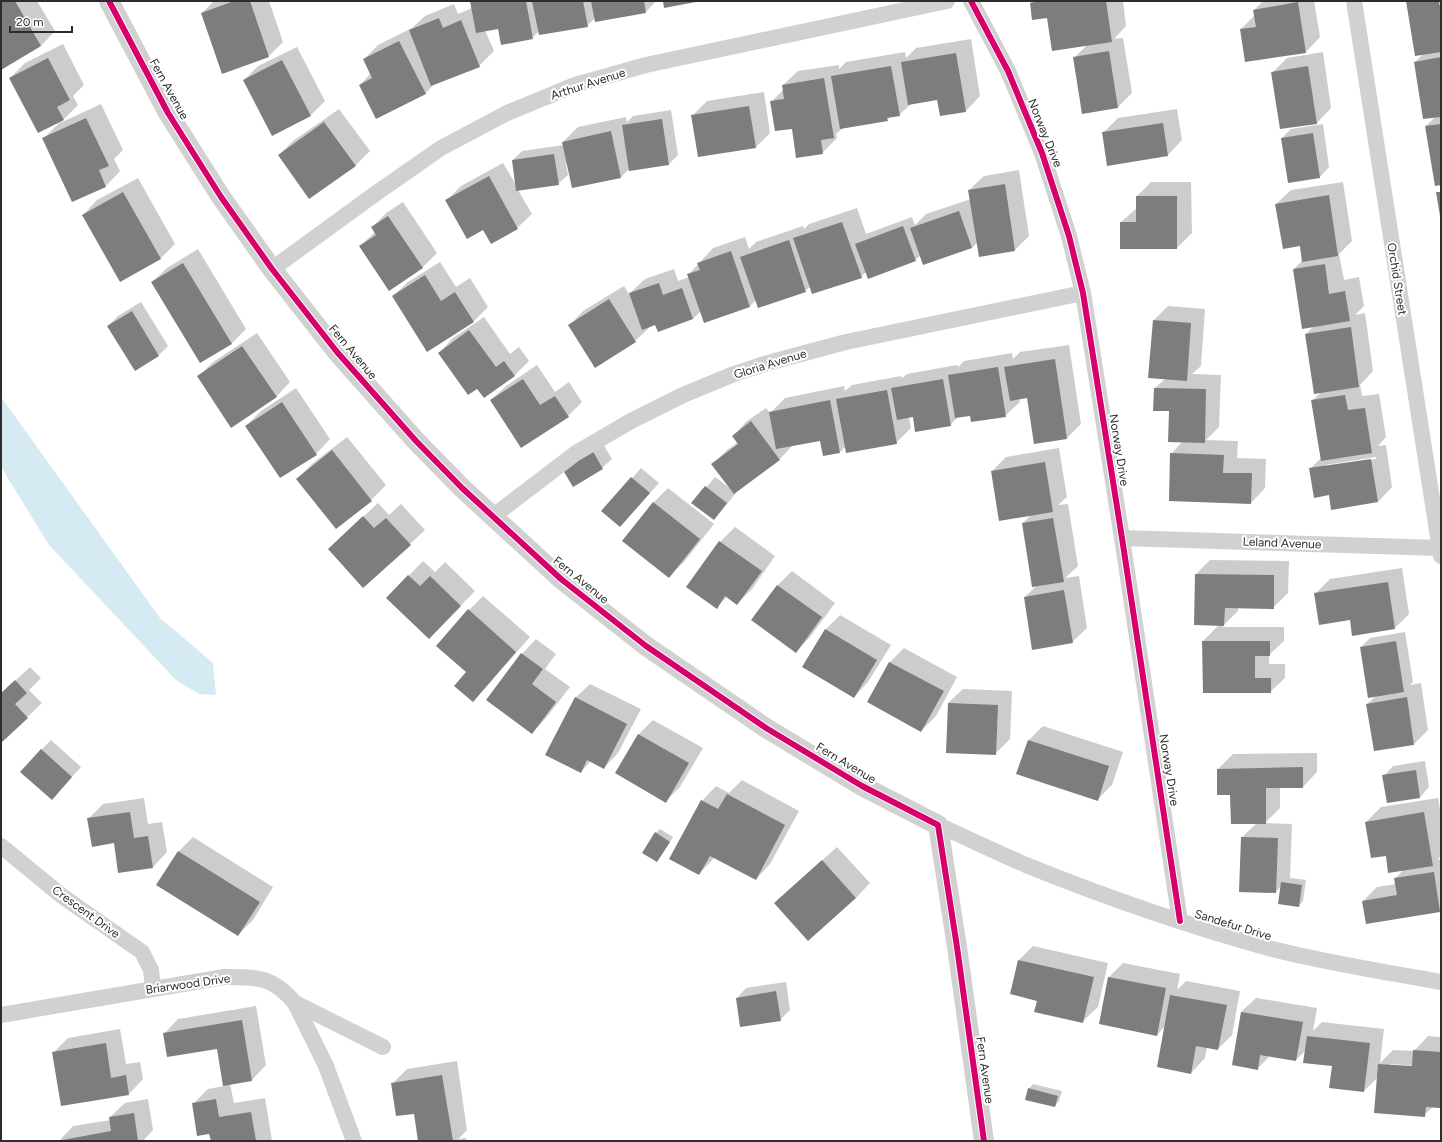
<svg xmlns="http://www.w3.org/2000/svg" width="1442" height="1142" font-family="Figtree,sans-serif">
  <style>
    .water { fill: #d5eaf2 }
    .shadow { fill: #0003; fill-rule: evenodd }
    .building { fill: #7d7d7d }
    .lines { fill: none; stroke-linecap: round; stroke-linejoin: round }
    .minor { stroke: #d1d1d1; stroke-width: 16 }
    .tertiary { stroke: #d1d1d1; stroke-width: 20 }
    .cycleway-casing { stroke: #fff; stroke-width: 8 }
    .cycleway { stroke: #d6006c; stroke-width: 6 }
    .labels { text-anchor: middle; stroke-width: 4; stroke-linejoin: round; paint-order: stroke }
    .street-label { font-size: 12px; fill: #2c2c2c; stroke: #fff }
  </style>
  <rect width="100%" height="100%" fill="#fff"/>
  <polygon class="water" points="1,397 160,618 213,663 216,695 199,694 176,680 49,545 1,467"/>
  <g class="shadow">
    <polygon points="1,1 37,1 55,31 41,46 1,69"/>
    <polygon points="214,1 269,1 283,42 269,56 202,13"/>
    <polygon points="471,1 655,1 655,2 646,12 595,18 587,26 539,31 532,38 499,28 485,30 494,51 479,66 436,82 425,94 360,85 371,73 364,59 378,45 412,28 425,16 454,4 458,14 472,8"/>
    <polygon points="1033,1 1123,1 1126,26 1114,39 1123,38 1132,93 1118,107 1074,58 1087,45 1048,17 1031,3"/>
    <polygon points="1263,1 1314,1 1320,37 1306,52 1241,29 1255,15 1254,10"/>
    <polygon points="1407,1 1441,1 1441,184 1426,126 1436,116 1415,62 1423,54"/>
    <polygon points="971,39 980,96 966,111 941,115 938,99 911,104 899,115 891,116 887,120 843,128 836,134 837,138 822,153 793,128 771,102 784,89 783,85 798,71 839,65 839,69 846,62 905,52 906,58 916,48"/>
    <polygon points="63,44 84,85 73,96 78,105 60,123 101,104 123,150 114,159 120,171 106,186 73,201 44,138 61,121 10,78 25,63"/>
    <polygon points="297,47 325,101 311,115 244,80 258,66"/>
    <polygon points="1323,52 1331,108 1317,123 1281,128 1272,73 1287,58"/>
    <polygon points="764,92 770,133 756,147 692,116 707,101"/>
    <polygon points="339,109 370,151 355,166 279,155 293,141"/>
    <polygon points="1177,109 1182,140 1168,155 1108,164 1103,133 1118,118"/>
    <polygon points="671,110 678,155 669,164 630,168 621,177 566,164 568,175 558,184 518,190 532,214 517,228 483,229 447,200 461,186 503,163 516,185 513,160 522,151 564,145 563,142 578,127 626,117 627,122 633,116"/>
    <polygon points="1323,124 1329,167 1320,177 1289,182 1282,138 1291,129"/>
    <polygon points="1019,170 1029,236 1015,250 978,242 972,248 921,255 915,260 867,271 861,277 811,286 805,291 756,300 750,306 704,322 701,311 693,319 656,324 650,327 635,341 595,367 569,326 583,311 624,286 629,294 645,279 674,269 678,281 689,277 688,275 713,248 745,237 749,249 756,242 803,226 804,229 809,224 857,208 866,234 912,217 915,225 926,214 971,199 969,190 984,176"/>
    <polygon points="138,178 175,244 160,259 83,215 97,200"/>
    <polygon points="1151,182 1191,182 1192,233 1177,248 1121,248 1121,222 1137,208 1137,196"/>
    <path d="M1343,182L1352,241L1339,254L1344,280L1359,277L1364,306L1355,315L1365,313L1373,371L1360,385L1362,396L1379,394L1386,437L1378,446L1386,445L1392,487L1378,502L1330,494L1310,469L1321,458L1312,401L1322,391L1306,334L1314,326L1294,269L1303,260L1300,245L1276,204L1291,190ZM1376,457V459L1325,467V465Z"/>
    <polygon points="403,202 437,253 423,267 389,290 360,246 375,232 372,228 386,213"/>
    <polygon points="198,249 246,329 232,343 200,362 152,282 167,268"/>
    <polygon points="440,262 456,287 470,278 488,307 473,322 393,296 408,282"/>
    <polygon points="141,302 168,346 159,355 108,326 118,316"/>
    <polygon points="1168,306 1205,309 1201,366 1192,374 1221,375 1219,427 1206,440 1238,441 1237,458 1266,459 1265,488 1251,503 1171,454 1183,441 1170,410 1155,388 1165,379 1154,320"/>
    <polygon points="484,317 510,354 519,347 529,361 514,376 478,387 439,353 453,338"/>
    <polygon points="257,333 290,382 276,397 198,377 213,362"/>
    <polygon points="1069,345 1081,424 1067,438 1028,397 1019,398 1020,402 1005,416 971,415 959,416 950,425 914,416 909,417 911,428 896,443 846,446 840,452 821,440 793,445 780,459 735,492 736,493 723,509 714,519 693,503 715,477 731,489 713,464 727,450 738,442 733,436 747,421 766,408 770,413 785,398 844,386 845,391 852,385 901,376 902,378 907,374 957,365 958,367 964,361 1012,353 1013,359 1020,352"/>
    <polygon points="537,365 555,392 569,382 582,402 568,416 491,400 506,386"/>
    <polygon points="296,388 330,439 316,454 246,426 261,411"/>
    <polygon points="597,434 612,459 602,468 573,485"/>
    <polygon points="347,437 386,485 371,500 336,528 297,479 312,464"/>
    <polygon points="1059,448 1067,497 1058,505 1068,504 1078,566 1065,578 1079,576 1087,628 1072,642 1025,597 1037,585 1023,523 1031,515 992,471 1006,457"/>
    <polygon points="641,468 659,483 620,526 603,511"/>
    <polygon points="668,488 714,524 684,562 669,576 653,503"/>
    <polygon points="378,503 389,515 401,504 425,530 364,587 329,549"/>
    <polygon points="735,527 775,556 752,589 737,604 727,597 716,607 688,587 720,542"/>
    <polygon points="1210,560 1289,561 1288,593 1273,608 1238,607 1238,611 1222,627 1284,627 1284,641 1269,655 1269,664 1285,664 1285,678 1270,692 1203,641 1219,625 1196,574"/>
    <polygon points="423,561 435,572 445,562 475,591 429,638 387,598"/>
    <polygon points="1402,568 1409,614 1395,628 1351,619 1315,594 1330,579"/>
    <polygon points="792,571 835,603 810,637 796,652 777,586"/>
    <polygon points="483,596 530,637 487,686 473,701 468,672 469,610"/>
    <polygon points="840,615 891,645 868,682 854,697 804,667 826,629"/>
    <polygon points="1405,632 1413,682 1410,685 1421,683 1428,730 1414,744 1367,704 1376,696 1361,647 1370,638"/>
    <polygon points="536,639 556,654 545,669 570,687 546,718 532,733 487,700 522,654"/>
    <polygon points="904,648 957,677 936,716 921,731 868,702 890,662"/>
    <polygon points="30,667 41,678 29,690 42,703 1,742 1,694"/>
    <polygon points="590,684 641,709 618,753 604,768 591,761 581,772 575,698"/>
    <polygon points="963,689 1012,691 1010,739 995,754 948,703"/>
    <polygon points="653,720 703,748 680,787 666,801 616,773 639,734"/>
    <polygon points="1043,726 1123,752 1112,785 1097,800 1018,773 1029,740"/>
    <polygon points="51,740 81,767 61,789 41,750"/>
    <polygon points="1317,753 1317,772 1303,787 1280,787 1280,808 1265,823 1292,824 1290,878 1306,880 1303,901 1299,906 1281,886 1276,892 1242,837 1257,823 1231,794 1218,794 1218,769 1233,754"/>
    <polygon points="1425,761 1429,787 1420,797 1384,776 1393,766"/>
    <polygon points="742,780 799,811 770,864 756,879 715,857 699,874 702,801 716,786 729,793"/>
    <polygon points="144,798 148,824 162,822 167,852 153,867 114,842 88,819 103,804"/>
    <polygon points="1438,798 1441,815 1441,856 1437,860 1441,859 1441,910 1440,911 1363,901 1377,887 1396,884 1395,879 1404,869 1387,855 1366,822 1381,807"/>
    <polygon points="660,829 673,837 661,856 656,861 656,833"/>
    <polygon points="193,837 273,887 253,920 238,935 179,851"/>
    <polygon points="837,847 870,883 856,898 775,903 790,889"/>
    <polygon points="1033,946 1108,963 1098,1007 1083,1021 1038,1000 1018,961"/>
    <polygon points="1123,963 1180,974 1177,990 1186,981 1240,991 1232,1035 1218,1049 1207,1047 1205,1058 1191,1073 1166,1025 1157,1035 1109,977"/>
    <polygon points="786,982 790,1010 780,1020 737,998 746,988"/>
    <path d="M1256,998L1317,1008L1313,1031L1322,1022L1384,1029L1380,1063L1393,1050L1414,1051L1428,1036L1441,1037V1106L1440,1107H1433L1424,1115L1378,1077L1364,1091L1333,1065L1306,1050L1296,1060L1270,1056L1257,1069L1241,1012ZM1390,1064L1417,1066V1068L1390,1066Z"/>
    <polygon points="256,1006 266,1065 252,1080 230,1084 234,1103 265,1098 272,1141 212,1141 210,1133 193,1104 208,1089 224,1086 218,1048 164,1034 178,1019"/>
    <polygon points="120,1029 126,1064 140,1062 143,1079 129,1094 53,1053 68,1038"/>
    <polygon points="457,1061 467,1130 458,1139 466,1138 467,1141 419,1141 414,1112 392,1084 407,1069"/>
    <polygon points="1033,1084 1062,1091 1059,1101 1055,1106 1029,1089"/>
    <polygon points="148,1099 153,1130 143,1141 59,1141 73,1126 111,1120 110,1117 125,1103"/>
  </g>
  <g class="building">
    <polygon points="1,1 15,1 41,46 1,70"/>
    <polygon points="234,1 250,1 269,57 222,74 201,13"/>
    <polygon points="470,1 526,1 533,39 501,45 498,29 476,33"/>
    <polygon points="532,1 583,1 588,27 539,35"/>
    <polygon points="591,1 644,1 646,13 595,22"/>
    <polygon points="663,1 696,1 696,2 664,8"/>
    <polygon points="1041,1 1106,1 1112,42 1052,51 1047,18 1032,20 1030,3"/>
    <polygon points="1406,1 1439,1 1439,5 1441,5 1441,52 1415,56"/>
    <polygon points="1298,2 1306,53 1245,62 1240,29 1256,27 1253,10"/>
    <polygon points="439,18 443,28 461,20 480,67 431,86 409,30"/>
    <polygon points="399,41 426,94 376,119 359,85 372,78 363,59"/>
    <polygon points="1109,51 1118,108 1082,114 1073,57"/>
    <polygon points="956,53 966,112 940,116 937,100 908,105 901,62"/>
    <polygon points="1441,57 1441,117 1423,119 1414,62"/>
    <polygon points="48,58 70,100 57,107 64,120 38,133 9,78"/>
    <polygon points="282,60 311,116 272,136 243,80"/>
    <polygon points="891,66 900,116 887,118 888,121 840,129 831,76"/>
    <polygon points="1308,66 1317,124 1280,129 1271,72"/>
    <polygon points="824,78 834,138 821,140 823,154 796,158 792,129 775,131 770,101 784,99 782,85"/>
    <polygon points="749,106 756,148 698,157 691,115"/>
    <polygon points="86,118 109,166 99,170 106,187 72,202 42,138"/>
    <polygon points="662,119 669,165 629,171 622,125"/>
    <polygon points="324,122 356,166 309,199 278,155"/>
    <polygon points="1163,123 1168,156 1107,166 1102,132"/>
    <polygon points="1441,124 1441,185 1435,186 1425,126"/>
    <polygon points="611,131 621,178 572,188 562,142"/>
    <polygon points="1313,133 1320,178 1288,183 1281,138"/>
    <polygon points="554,154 559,185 516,191 512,160"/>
    <polygon points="489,176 518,229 491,244 483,230 467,239 445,200"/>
    <polygon points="1005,184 1015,251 979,257 968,190"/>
    <polygon points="123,192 161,259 120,282 82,215"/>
    <polygon points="1436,192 1441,192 1441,216 1440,216"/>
    <polygon points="1329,195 1338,256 1302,262 1300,246 1283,249 1275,204"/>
    <polygon points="1136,196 1177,196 1177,249 1120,249 1120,222 1136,222"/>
    <polygon points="959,211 972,248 923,265 910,228"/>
    <polygon points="388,216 423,268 389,291 359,246 376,235 371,227"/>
    <polygon points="842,222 862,278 812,294 793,238"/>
    <polygon points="903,226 916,261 868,279 855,244"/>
    <polygon points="789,240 806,292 758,308 740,257"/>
    <polygon points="731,251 750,307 704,323 687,274 700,270 697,263"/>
    <polygon points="183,263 232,344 200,363 151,282"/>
    <polygon points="1325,264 1329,294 1345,291 1350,321 1302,329 1293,269"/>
    <polygon points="425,275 441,301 455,292 474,322 427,352 392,296"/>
    <polygon points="659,283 663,295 682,288 693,319 658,332 655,325 642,330 629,293"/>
    <polygon points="609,299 636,342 595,368 568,325"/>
    <polygon points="132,311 159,356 135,371 107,326"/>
    <polygon points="1153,320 1191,323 1187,381 1148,378"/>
    <polygon points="1351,327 1359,387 1314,394 1305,334"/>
    <polygon points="469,330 496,367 504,361 515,376 484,398 477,389 468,395 438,353"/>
    <polygon points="242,346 277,397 231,428 197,376"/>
    <polygon points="1055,359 1067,439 1034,444 1027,398 1010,401 1004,367"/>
    <polygon points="998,367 1006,417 971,422 970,416 955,418 948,375"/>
    <polygon points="523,379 540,405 555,396 569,417 521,448 490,400"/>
    <polygon points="943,379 951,426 915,432 913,417 897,420 891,388"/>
    <polygon points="1154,388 1206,389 1205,443 1168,442 1169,411 1153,411"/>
    <polygon points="887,390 897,444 846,453 836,399"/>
    <polygon points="1345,395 1348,410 1365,408 1372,453 1321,461 1311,400"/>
    <polygon points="830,400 840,453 823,456 820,441 776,449 769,412"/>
    <polygon points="282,402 317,455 280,478 245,426"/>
    <polygon points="751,421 780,460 734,494 711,464 738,444 732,436"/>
    <polygon points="588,443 603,469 573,487 557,460"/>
    <polygon points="332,450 372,501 336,529 296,479"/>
    <polygon points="1170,453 1224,455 1223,473 1252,473 1251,504 1169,501"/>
    <polygon points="1371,459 1378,502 1331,510 1329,495 1314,498 1309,468"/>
    <polygon points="1045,462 1053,512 999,521 991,471"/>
    <polygon points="631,477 650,493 620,527 601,511"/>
    <polygon points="705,486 727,503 714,520 691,503"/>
    <polygon points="653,502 700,539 669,578 622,541"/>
    <polygon points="363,516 374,528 386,518 411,545 363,588 328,549"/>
    <polygon points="1053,518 1064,582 1032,587 1022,523"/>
    <polygon points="719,541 762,571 737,605 725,596 717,609 686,587"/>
    <polygon points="1195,574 1274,575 1274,609 1225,608 1224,626 1194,625"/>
    <polygon points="408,575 420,586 430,576 461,606 429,639 386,598"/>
    <polygon points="1388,582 1395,629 1352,636 1350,620 1319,625 1314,593"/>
    <polygon points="777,585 822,617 796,653 751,620"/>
    <polygon points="1064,590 1073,643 1032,650 1024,597"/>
    <polygon points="468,609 516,652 473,702 454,686 466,672 436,646"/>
    <polygon points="825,629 877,660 854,698 802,667"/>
    <polygon points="1202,641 1270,641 1270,656 1255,656 1255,678 1271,678 1271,693 1203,693"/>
    <polygon points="1396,641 1404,692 1368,698 1360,647"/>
    <polygon points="521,653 543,669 532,684 556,702 532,734 486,700"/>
    <polygon points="889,662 944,691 921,732 867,702"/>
    <polygon points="15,680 27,693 15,704 28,718 1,743 1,693"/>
    <polygon points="575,697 627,724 604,769 587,760 581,773 545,755"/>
    <polygon points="1407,697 1414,745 1374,751 1366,704"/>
    <polygon points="948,703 998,705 996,755 946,753"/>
    <polygon points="638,734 689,763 666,803 615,773"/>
    <polygon points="1028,740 1109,766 1098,801 1016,774"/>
    <polygon points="41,749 72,777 52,800 20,772"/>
    <polygon points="1303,767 1303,788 1266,788 1266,824 1231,824 1230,795 1217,795 1217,769"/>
    <polygon points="1416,770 1420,798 1387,803 1382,775"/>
    <polygon points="727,794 785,825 756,880 710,856 699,875 669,859 701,800 718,809"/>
    <polygon points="130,812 134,838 148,836 153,868 118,873 114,843 92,847 87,818"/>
    <polygon points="1424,812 1433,866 1388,873 1386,856 1371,858 1365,822"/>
    <polygon points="655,832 670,842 657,862 642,853"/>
    <polygon points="1241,837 1278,838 1276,893 1239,892"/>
    <polygon points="178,851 260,902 238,936 156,885"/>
    <polygon points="822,860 856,898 808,941 774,903"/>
    <polygon points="1434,872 1440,912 1366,924 1362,901 1397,895 1394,878"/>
    <polygon points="1281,882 1302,885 1299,907 1278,904"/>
    <polygon points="1018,960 1094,977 1083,1023 1034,1012 1037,1001 1010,994"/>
    <polygon points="1108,977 1166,988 1157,1036 1099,1024"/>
    <polygon points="776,991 781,1021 740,1027 736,998"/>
    <polygon points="1170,995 1227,1005 1218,1050 1196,1046 1191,1074 1157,1067"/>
    <polygon points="1241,1012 1303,1022 1296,1061 1260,1055 1258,1070 1232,1065"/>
    <polygon points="242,1020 252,1081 223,1086 217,1049 167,1057 163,1033"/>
    <polygon points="1307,1036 1370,1043 1364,1092 1329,1088 1332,1066 1303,1063"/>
    <polygon points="106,1043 111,1078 126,1075 129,1095 61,1106 52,1052"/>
    <polygon points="1413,1050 1441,1052 1440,1108 1426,1107 1425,1117 1374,1113 1378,1064 1412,1066"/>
    <polygon points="442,1075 453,1141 418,1141 414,1114 396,1116 391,1083"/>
    <polygon points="1028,1088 1058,1096 1055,1107 1025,1100"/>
    <polygon points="216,1099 219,1117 251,1112 256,1141 211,1141 209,1134 197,1136 192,1103"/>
    <polygon points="134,1113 138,1141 57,1141 111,1131 109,1117"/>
  </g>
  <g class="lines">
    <g class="minor">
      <polyline points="971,1 1008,71 1042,153 1069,236 1083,293 1122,538 1180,921"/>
      <polyline points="1354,1 1441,556"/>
      <polyline points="272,269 375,194 441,148 507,113 575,85 646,65 947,1"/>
      <polyline points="492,517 576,453 631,421 683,395 734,374 771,362 846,342 1083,293"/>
      <polyline points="1122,538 1441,548"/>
      <path d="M938,825C967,838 996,852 1026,865C1105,897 1189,926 1272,949C1327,963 1385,972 1441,982"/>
      <polyline points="1,846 62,896 142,952 151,970 153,989"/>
      <polyline points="295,1003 326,1066 354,1141"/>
      <path d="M1,1015L224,977C257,977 272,976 295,1003L383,1047"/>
    </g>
    <polyline class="tertiary" points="109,1 168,113 221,197 272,269 337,352 416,441 462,488 561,579 646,646 766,728 862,786 938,825 957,947 984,1141"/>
    <defs>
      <g id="cycleway">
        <polyline points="109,1 168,113 221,197 272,269 337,352 416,441 462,488 561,579 646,646 766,728 862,786 938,825 957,947 984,1141"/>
        <polyline points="971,1 1008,71 1042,153 1069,236 1083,293 1122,538 1180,921"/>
      </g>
    </defs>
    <use href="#cycleway" class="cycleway-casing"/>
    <use href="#cycleway" class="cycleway"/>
  </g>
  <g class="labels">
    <g class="street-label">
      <text transform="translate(588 84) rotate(-18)" y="4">Arthur Avenue</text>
      <text transform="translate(169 89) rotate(61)" y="4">Fern Avenue</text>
      <text transform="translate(1045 133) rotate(68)" y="4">Norway Drive</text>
      <text transform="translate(1397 279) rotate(81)" y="4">Orchid Street</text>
      <text transform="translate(353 352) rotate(50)" y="4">Fern Avenue</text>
      <text transform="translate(770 364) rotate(-17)" y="4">Gloria Avenue</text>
      <text transform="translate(1119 450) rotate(81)" y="4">Norway Drive</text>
      <text transform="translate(1282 543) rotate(2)" y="4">Leland Avenue</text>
      <text transform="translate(581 580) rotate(39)" y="4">Fern Avenue</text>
      <text transform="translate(846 763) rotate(31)" y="4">Fern Avenue</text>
      <text transform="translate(1169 770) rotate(81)" y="4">Norway Drive</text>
      <text transform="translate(86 912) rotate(36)" y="4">Crescent Drive</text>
      <text transform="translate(1233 925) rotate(17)" y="4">Sandefur Drive</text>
      <text transform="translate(188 984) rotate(-8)" y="4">Briarwood Drive</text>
      <text transform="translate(985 1070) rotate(82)" y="4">Fern Avenue</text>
    </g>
  </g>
  <rect width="1442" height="1142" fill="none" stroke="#2c2c2c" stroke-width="4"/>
  <path d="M10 26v6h62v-6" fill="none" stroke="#2c2c2c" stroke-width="2"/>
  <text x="16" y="26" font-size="12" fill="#2c2c2c" stroke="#ffffff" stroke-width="3" paint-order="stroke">20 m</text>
</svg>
